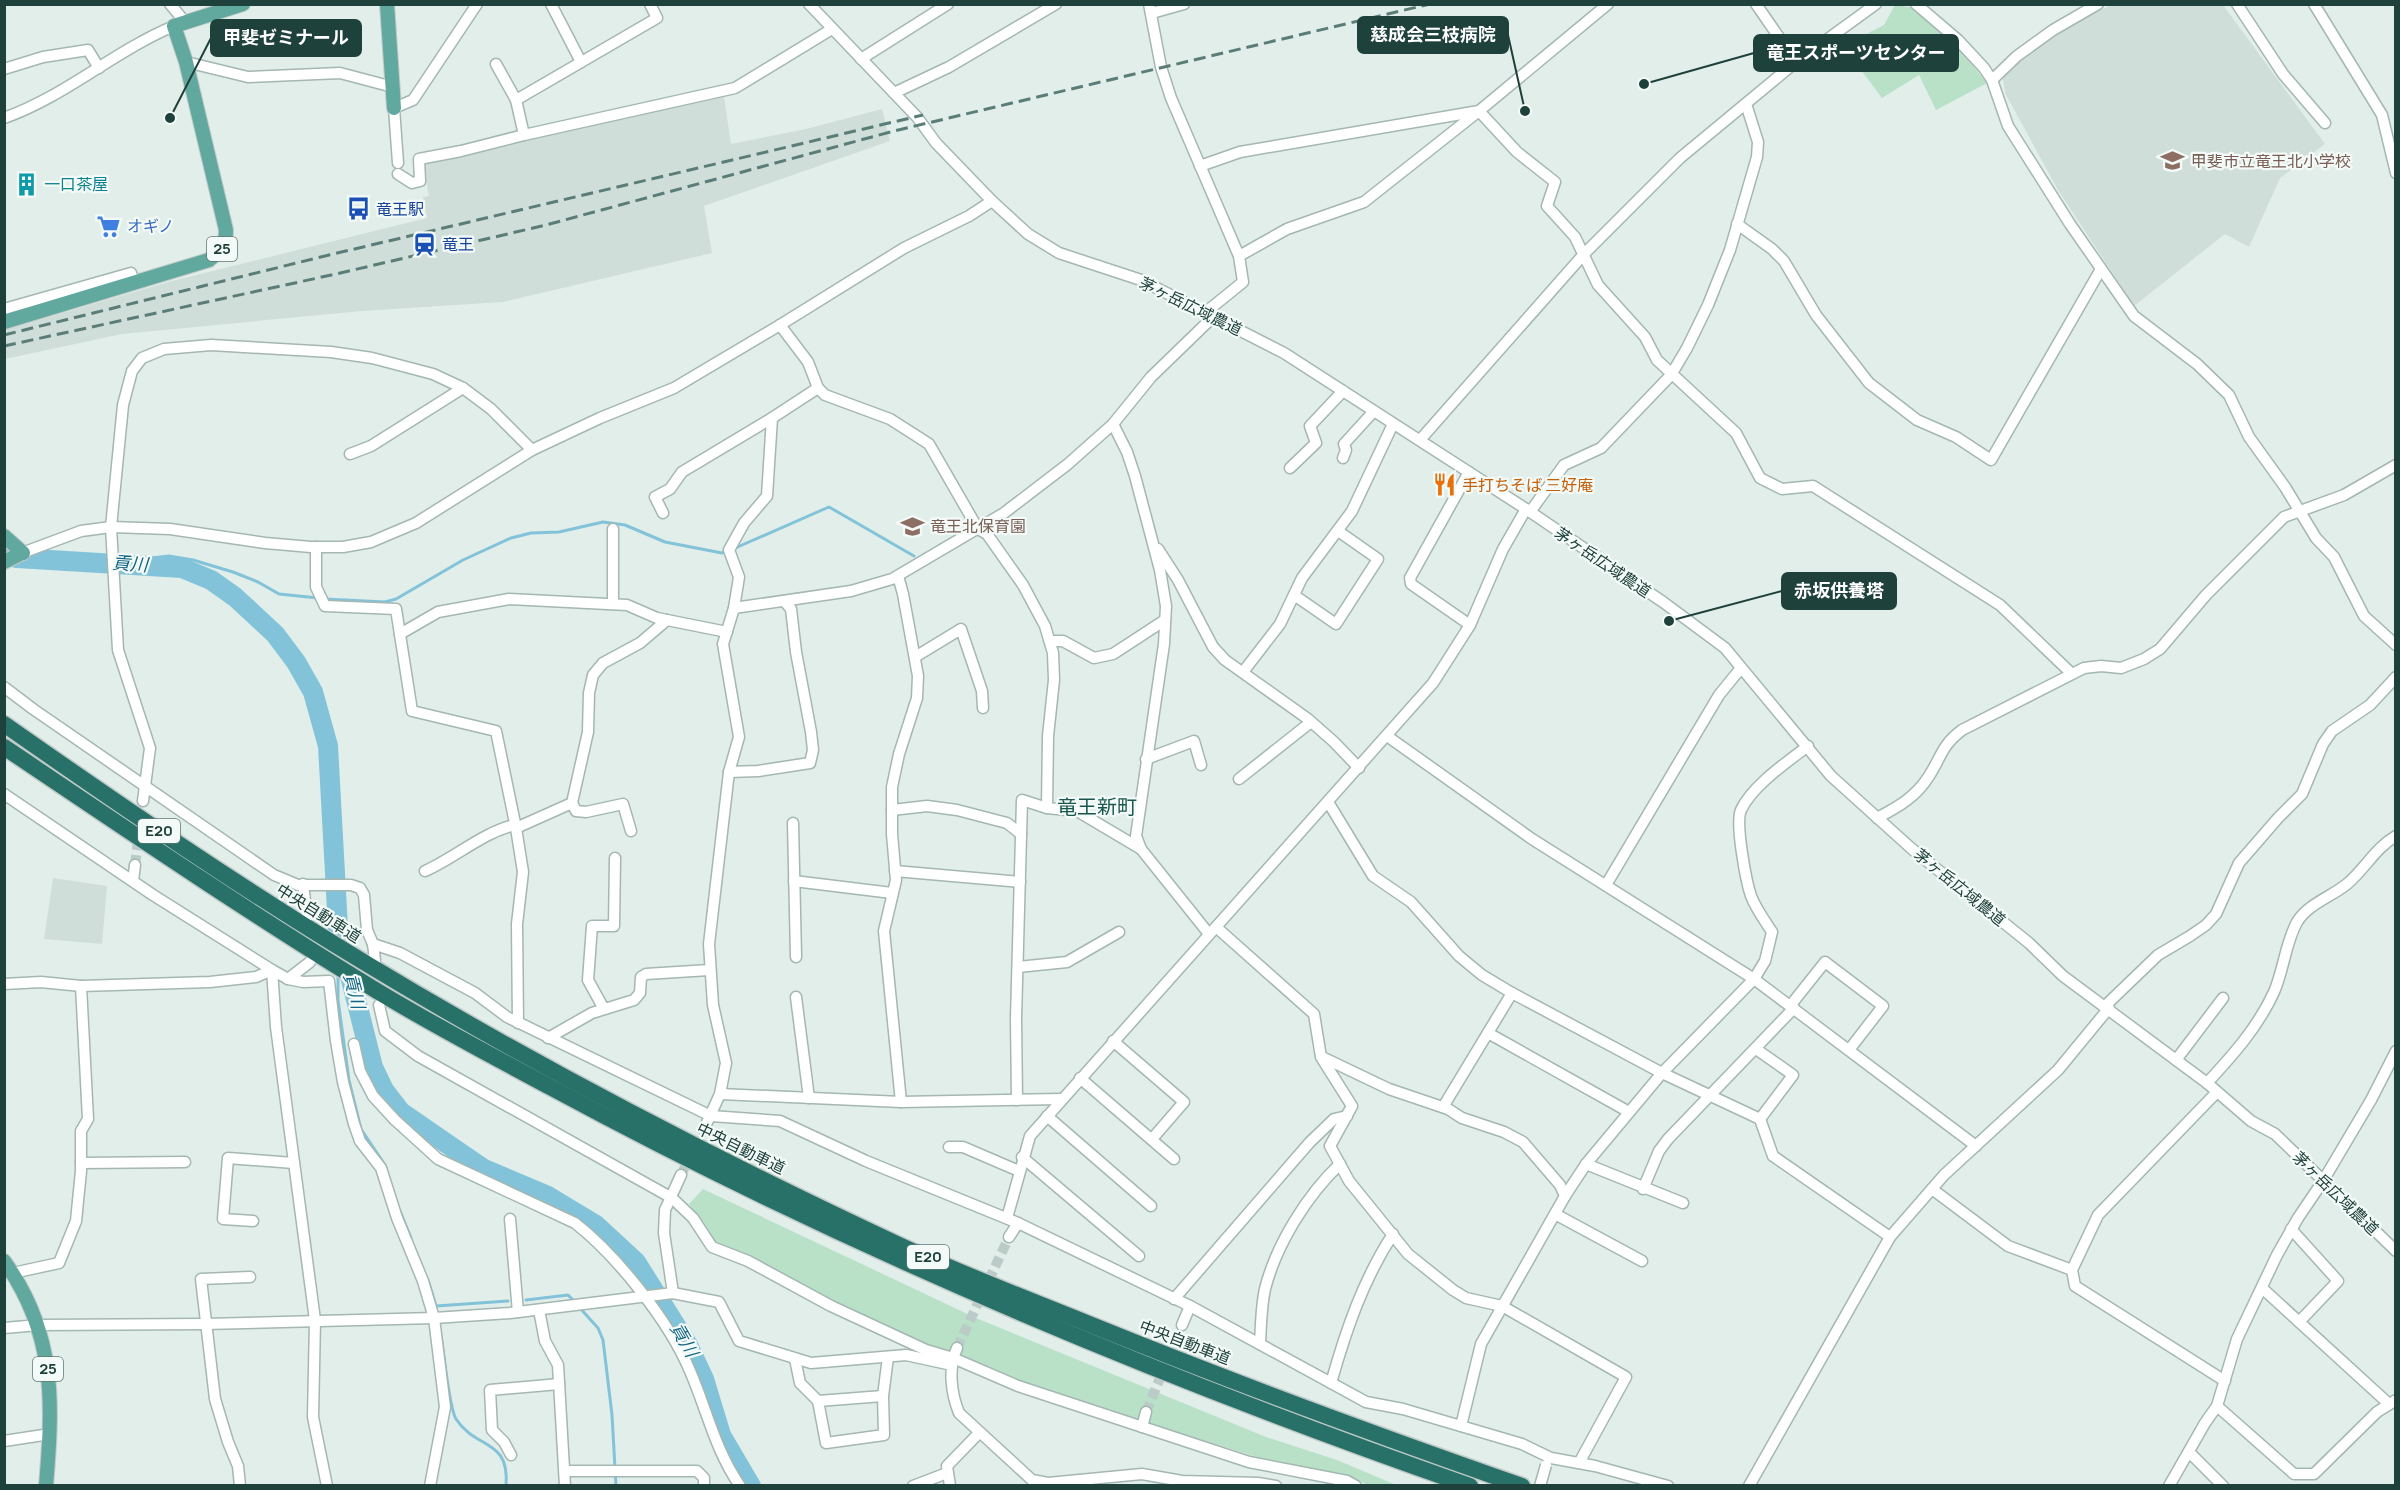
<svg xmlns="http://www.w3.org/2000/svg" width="2400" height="1490" font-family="Manrope,'Noto Sans JP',sans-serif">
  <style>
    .built { fill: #d0ded9 }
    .green { fill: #b8e1c8 }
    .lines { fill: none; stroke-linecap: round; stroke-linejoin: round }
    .stream { stroke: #83c3d9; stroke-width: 3 }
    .river { stroke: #83c3d9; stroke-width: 20 }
    .minor-tunnel { stroke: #bbcbc7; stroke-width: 10; stroke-dasharray: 10 5; stroke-linecap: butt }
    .minor-casing { stroke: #a4b7b2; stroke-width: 13 }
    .major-casing { stroke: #c0cac8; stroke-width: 16 }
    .highway-casing { stroke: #c0cac8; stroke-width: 19 }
    .minor { stroke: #fff; stroke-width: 10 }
    .major { stroke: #61a89e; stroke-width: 14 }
    .highway { stroke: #287169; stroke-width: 16 }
    .rail { stroke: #5a7d77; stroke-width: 3; stroke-dasharray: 12 6; stroke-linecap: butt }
    .minor-bridge-casing { stroke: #a4b7b2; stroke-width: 13; stroke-linecap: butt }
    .minor-bridge { stroke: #fff; stroke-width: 10 }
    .labels { text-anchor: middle; stroke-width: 4.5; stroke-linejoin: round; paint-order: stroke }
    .shield { fill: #f3faf7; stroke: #5f7874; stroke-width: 1.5 }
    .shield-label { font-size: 15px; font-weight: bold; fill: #1f413c }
    .education-label { font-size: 16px; fill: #785e54; stroke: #f3faf7; text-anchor: start }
    .culture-label { font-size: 16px; fill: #0d838f; stroke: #f3faf7; text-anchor: start }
    .transit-label { font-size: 16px; fill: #164399; stroke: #f3faf7; text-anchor: start }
    .shop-label { font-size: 16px; fill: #366cbe; stroke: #f3faf7; text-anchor: start }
    .street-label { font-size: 16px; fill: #1f413c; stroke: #f3faf7 }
    .food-label { font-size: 16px; fill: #c56008; stroke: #f3faf7; text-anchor: start }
    .water-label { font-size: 18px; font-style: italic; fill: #126584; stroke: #f3faf7 }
    .quarter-label { font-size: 20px; fill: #19564d; stroke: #f3faf7 }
    .leader { fill: none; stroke: #1f413c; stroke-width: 2 }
    .callout-dot { fill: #1f413c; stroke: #f3faf7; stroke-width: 2 }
    .callout { fill: #1f413c; stroke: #1f413c; stroke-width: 2 }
    .callout-label { font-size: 18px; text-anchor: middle; font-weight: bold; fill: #fff }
  </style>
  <rect width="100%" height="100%" fill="#e2eeea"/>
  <g class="built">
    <polygon points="2111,5 2223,5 2325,144 2280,178 2249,247 2225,234 2134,306 2058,190 2005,93 2003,77 2013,65 2069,26"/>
    <polygon points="724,97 731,144 806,129 882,109 890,141 704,206 712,253 503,302 362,311 122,334 5,359 5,330 168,282 427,218 423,197 429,196 422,161"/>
    <polygon points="53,878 107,886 102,944 44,939"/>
  </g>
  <g class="green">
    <polygon points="1895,5 1915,8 1953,42 1987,83 1936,110 1919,75 1882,98 1843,46 1884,25"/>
    <polygon points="703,1189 976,1318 1266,1437 1337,1460 1396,1485 1368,1485 1348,1476 1257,1457 1049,1392 919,1342 869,1320 769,1267 727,1250 715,1242 689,1204"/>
  </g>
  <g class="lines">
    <g class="stream">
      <polyline points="733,549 829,507 914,556"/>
      <polyline points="117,562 169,556 193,560 233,572 258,582 279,594 318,598"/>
      <polyline points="325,599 385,602 396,599 463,560 511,538 531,533 559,532 603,522 625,525 665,542 722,553 727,551"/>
      <polyline points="338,940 338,928"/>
      <polyline points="338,974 338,1000 349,1080 361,1129 385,1165"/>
      <polyline points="400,1211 411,1238"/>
      <polyline points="428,1280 436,1306"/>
      <polyline points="526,1300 568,1295 575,1302"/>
      <polyline points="436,1306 508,1301"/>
      <polyline points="579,1307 598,1328 603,1340 612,1415 616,1486"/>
      <path d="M441,1336C444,1352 449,1408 456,1419C476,1450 510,1438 506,1486"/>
    </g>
    <polyline class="river" points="4,555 17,558 182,568 211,580 235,597 275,634 296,662 313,692 328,746 338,928 373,1067 384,1090 401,1112 459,1152 484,1169 548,1196 596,1225 636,1262 688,1345 704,1379 721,1435 751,1486"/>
    <g class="minor-tunnel">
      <polyline points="135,865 143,801"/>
      <polyline points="681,1175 704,1129"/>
      <polyline points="957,1348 1009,1237"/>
      <polyline points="1146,1412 1182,1325"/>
    </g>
    <defs>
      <g id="minor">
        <polyline points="170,4 185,22"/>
        <polyline points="551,4 581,62"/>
        <polyline points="809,4 917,117 936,143 992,201 1028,234 1059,253 1141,280 1284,353 1526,509 1663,602 1725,648 1831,776 1912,849 2029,943 2063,976 2207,1083 2251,1121 2275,1134 2396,1251"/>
        <polyline points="1149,4 1161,67 1171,98 1239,256 1243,282 1206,312"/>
        <polyline points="1756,4 1796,62"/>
        <polyline points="1916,4 1958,40 1984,68 1992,80 2008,126 2070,224 2134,316 2197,364 2229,395 2249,437 2285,487 2316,538 2334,557 2364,616 2396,645"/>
        <polyline points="2237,4 2283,74 2325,123"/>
        <polyline points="2314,4 2382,115 2396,173"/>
        <polyline points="1152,13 1184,4"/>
        <polyline points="861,59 948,4"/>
        <polyline points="186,62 248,77 340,73 393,87"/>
        <polyline points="496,64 516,100"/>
        <polyline points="4,69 43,57 88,50 99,68"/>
        <polyline points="1992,80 2017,56 2053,30 2098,4"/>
        <polyline points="894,93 949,67 1056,4"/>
        <path d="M4,118C66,96 114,51 174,26"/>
        <polyline points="524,135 516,100 657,18 650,4"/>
        <polyline points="398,163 394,108 413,100 477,4"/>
        <polyline points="1200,166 1240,152 1479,111 1517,152 1555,182 1547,206 1575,237 1598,285 1645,337 1657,360 1736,433 1760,478 1782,489 1813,486 2000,605 2071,673"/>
        <polyline points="398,174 412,183 420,181 419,159 461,151 524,135 735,88 832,29"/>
        <polyline points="1737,224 1772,249 1784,261 1816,315 1869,383 1917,420 1956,437 1991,460 2101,269"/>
        <polyline points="1239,256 1287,229 1364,202 1479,111 1608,4"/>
        <polyline points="4,309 131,273 134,282"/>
        <polyline points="780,325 808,362 818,388 825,395 890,419 929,444 978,529 987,534 1023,585 1045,626 1053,653 1054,680 1048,736 1047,808"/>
        <polyline points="1113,424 1127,452 1135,476 1160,570 1166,606 1164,644 1136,836 1141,849 1209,934"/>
        <polyline points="1420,440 1584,254 1680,158 1796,62 1876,4"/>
        <polyline points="350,454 371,446 463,388"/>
        <polyline points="1343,458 1346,450 1344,444 1374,411"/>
        <polyline points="1290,468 1316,443 1310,426 1343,391"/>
        <polyline points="1469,472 1410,578 1411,584 1470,625"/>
        <polyline points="1530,512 1564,465 1601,448 1671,375 1687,348 1708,305 1730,250 1757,157 1758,142 1746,104"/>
        <polyline points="663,513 655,497 670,489 682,472 772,418"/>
        <polyline points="613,529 613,604"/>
        <polyline points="316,547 316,587 325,606 396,609 412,711 496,731 516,828 523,872 517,924 518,1023"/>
        <polyline points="1158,549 1178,580 1213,647 1225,660 1308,719 1334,742 1359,768"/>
        <polyline points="22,553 81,531 111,527 170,529 265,543 311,547 343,547 371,542 416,523 532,450 600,418 674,388 780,325 904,248 969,216 992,201"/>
        <polyline points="898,576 903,594 918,676 917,698 899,754 892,787 892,834 896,880 884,931 901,1102"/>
        <polyline points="1294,595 1336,624 1378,559 1338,531"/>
        <polyline points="734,608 851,591 892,579 1004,513 1068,464 1113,424 1151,377 1214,316"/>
        <polyline points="400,634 438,612 509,599 627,605 657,618 727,632"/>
        <polyline points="1050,641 1063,641 1094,658 1113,654 1165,620"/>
        <polyline points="915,657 961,629 982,691 983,708"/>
        <polyline points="1243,672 1280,624 1302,578 1352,511 1393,424"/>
        <polyline points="4,687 33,709 274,875 298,885 351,885 360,888 364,895 367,930 373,944 400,953 475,993 507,1017 711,1116 780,1121 866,1161 1018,1223 1190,1306 1366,1402 1403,1409 1522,1444 1551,1458 1595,1466 1668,1486"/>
        <polyline points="1387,736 1532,839 1754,979 1976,1146"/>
        <polyline points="1146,759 1194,741 1201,765"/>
        <polyline points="729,772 758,771 810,763 813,750 811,732 796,652 791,609 785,602"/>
        <polyline points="1239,779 1311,722"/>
        <polyline points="4,794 153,895 272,970 288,979 310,962"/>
        <polyline points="143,801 150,748 118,650 111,527 123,405 132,371 142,358 164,349 211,345 331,352 372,358 433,374 463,388 491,409 532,450"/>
        <polyline points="1328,802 1373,876 1411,902 1459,956 1482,975 1512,993 1662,1073 1760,1119 1773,1156 1890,1237"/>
        <polyline points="572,803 576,811 586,812 623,804 631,831"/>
        <polyline points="892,810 927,806 957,810 1007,823 1021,834"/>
        <path d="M1877,818C1898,807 1916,797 1929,776C1942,756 1941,746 1962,730L2084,668L2101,666L2121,668L2144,659L2160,649L2206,595L2284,517L2344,495L2396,465"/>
        <polyline points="793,823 796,957"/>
        <polyline points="516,828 572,803 588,732 589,693 593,675 603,663 640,643 667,620"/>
        <path d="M425,871C455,858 483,832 515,825"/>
        <polyline points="895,871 1020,882"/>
        <polyline points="133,881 135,865"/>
        <polyline points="794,881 892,893"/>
        <polyline points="303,884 307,917"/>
        <polyline points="1606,885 1719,695 1741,668"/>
        <polyline points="1216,927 1314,1014 1321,1057 1352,1106 1330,1146 1349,1181 1408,1254 1453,1290 1466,1298 1502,1306 1626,1377 1579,1463"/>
        <polyline points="373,944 375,960"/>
        <polyline points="1018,967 1067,962 1119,932"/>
        <polyline points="288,979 303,982 329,981 336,1041 343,1082 354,1124 360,1141 381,1168 397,1218 423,1281 434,1318 445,1407 430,1486"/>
        <polyline points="4,984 41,982 81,986 210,982 256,977 272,970 276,1027 315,1320 313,1417 327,1486"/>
        <polyline points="796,997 809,1098"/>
        <polyline points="379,1005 385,1031 418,1056 672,1198 693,1218 712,1247 748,1261 831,1306 926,1350 953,1358 1018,1386 1249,1462 1347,1481 1356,1486"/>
        <polyline points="1790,1006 1825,962 1883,1006 1849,1050"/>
        <polyline points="2105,1006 2158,955 2190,936 2206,925 2216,914 2239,863 2278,818 2302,794 2323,744 2332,731 2370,705 2396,677"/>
        <polyline points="604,1009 588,980 592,926 614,926 615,858"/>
        <polyline points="1488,1033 1629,1112"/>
        <polyline points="548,1038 592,1013 634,1000 640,993 641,977 646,974 709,970"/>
        <polyline points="1113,1041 1184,1102 1152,1139"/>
        <path d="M354,1044L360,1071L373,1096L395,1120L438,1159L575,1223C617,1256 669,1321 690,1371C707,1410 715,1450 740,1486"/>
        <polyline points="1756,1049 1793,1075 1760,1119"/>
        <polyline points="1322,1057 1389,1089 1448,1109 1462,1118 1504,1132 1523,1142 1560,1185 1565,1196"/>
        <polyline points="2176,1060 2223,998"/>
        <polyline points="1080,1078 1174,1159"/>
        <path d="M2207,1083C2233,1055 2258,1027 2274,992C2284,969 2285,944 2297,922C2308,904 2331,897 2347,884C2365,869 2375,848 2396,836"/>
        <polyline points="2217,1092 2098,1215 2072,1270 2075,1286 2225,1381"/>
        <polyline points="720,1094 901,1102 1061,1099"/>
        <polyline points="1017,1100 1016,1018 1022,800 1047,808 1077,811 1141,849"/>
        <polyline points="1443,1107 1512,993"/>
        <polyline points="1047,1116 1151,1206"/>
        <polyline points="704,1129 720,1094 726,1063 713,1005 709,944 729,772 739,737 723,644 734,608 739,577 729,550 744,523 767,496 772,418 818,388"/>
        <polyline points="949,1147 963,1147 1019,1171"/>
        <polyline points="1022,1157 1139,1256"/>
        <polyline points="81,1163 185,1162"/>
        <polyline points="1586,1164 1683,1203"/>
        <polyline points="1643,1189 1659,1151 1668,1139 1794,1008"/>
        <polyline points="1932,1189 2008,1246 2072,1270"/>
        <polyline points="1555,1214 1642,1261"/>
        <polyline points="1007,1218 1030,1136 1433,683 1470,625 1503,549 1526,509"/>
        <polyline points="510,1219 518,1312"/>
        <polyline points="253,1221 223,1219 228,1158 294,1163"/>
        <polyline points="2291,1229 2338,1281 2299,1322"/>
        <polyline points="1009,1237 1018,1223"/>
        <polyline points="13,1273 59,1263 76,1221 81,1171 81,1131 88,1119 81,986"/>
        <polyline points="2262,1288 2389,1404"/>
        <polyline points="673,1293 664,1233 665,1210 681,1175"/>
        <polyline points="1174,1299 1310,1142 1334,1119 1347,1116"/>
        <polyline points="539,1310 545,1341 558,1365 565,1486"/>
        <polyline points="1182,1325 1190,1306"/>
        <polyline points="4,1328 39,1325 205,1324 434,1318 510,1313 673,1293 719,1302 739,1341 811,1363 906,1355 952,1365"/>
        <path d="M1260,1344C1261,1326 1261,1307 1265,1289C1276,1245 1307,1195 1340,1164"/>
        <path d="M957,1348C948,1368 951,1393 959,1413L1032,1480L1048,1483L1142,1474L1182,1481L1258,1483L1276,1486"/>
        <polyline points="795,1359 800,1383 818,1401 826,1443 884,1435 883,1396 888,1357"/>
        <path d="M1331,1383C1346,1330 1363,1280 1393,1234"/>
        <polyline points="818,1401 883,1396"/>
        <polyline points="2217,1406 2294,1474 2314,1474 2377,1412 2396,1400"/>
        <path d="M1461,1426L1481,1344L1565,1196L1586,1164L1662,1073L1754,979L1765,961L1772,932C1765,921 1756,909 1751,896C1746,881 1735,823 1741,810C1752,786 1787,762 1808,746"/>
        <polyline points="1142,1427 1146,1412"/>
        <polyline points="4,1441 50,1434"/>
        <polyline points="2189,1452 2223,1486"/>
        <polyline points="511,1455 504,1442 492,1430 490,1390 559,1384"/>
        <polyline points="565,1471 697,1471 704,1478 704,1486"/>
        <polyline points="240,1486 238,1466 228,1442 215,1399 201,1279 250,1277"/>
        <polyline points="913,1486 947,1473"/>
        <polyline points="950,1486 947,1466 979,1433"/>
        <polyline points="1749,1486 1890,1237 1944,1175 2058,1070 2109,1008"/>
        <polyline points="2169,1486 2205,1423 2217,1406 2237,1339 2277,1255 2298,1218 2323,1181 2371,1100 2396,1051"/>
      </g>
      <g id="major">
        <polyline points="387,4 394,108"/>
        <path d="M4,322L209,260C221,250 226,246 226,230L186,62L174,26L243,4"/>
        <polyline points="4,536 23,553"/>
        <polyline points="4,562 22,553"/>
        <path d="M4,1261C56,1333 53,1402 46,1486"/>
      </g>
      <g id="highway">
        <path d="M4,724C121,806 239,887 362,961C535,1066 715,1159 899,1245C961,1274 1025,1298 1089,1324C1232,1382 1376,1435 1522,1486"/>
        <path d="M4,747C123,827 242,908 364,983C425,1021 489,1054 552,1088C846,1247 1155,1376 1470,1486"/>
      </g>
    </defs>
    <use href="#minor" class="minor-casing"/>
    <use href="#major" class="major-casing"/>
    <use href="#highway" class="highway-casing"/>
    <use href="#minor" class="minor"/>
    <use href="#major" class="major"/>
    <use href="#highway" class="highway"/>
    <g class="rail">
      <polyline points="4,335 329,255 923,115"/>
      <polyline points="4,346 336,274 546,225 894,131 1430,4"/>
    </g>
    <defs>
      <polyline id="minor-bridge" points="1540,1486 1546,1465"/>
    </defs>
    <use href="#minor-bridge" class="minor-bridge-casing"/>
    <use href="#minor-bridge" class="minor-bridge"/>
  </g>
  <defs>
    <symbol id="school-bare" viewBox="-9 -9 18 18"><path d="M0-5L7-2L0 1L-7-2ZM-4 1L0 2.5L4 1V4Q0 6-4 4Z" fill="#8d6e63" stroke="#f3faf7" stroke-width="2.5" paint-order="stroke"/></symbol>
    <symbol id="building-bare" viewBox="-9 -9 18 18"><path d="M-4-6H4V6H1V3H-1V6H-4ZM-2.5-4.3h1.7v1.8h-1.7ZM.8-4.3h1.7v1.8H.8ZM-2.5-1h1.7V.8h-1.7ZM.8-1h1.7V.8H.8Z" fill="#0f9aa8" stroke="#f3faf7" stroke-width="2.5" paint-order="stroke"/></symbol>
    <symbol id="bus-bare" viewBox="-9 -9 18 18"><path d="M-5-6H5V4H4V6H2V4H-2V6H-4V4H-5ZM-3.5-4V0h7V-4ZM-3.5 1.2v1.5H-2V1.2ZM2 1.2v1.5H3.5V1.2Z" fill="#1a4fb4" stroke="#f3faf7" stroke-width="2.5" paint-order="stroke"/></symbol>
    <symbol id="supermarket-bare" viewBox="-9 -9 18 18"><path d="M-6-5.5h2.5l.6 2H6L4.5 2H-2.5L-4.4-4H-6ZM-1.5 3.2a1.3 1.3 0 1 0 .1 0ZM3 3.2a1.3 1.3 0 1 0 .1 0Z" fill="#3f7fe0" stroke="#f3faf7" stroke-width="2.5" paint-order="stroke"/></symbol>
    <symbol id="station-bare" viewBox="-9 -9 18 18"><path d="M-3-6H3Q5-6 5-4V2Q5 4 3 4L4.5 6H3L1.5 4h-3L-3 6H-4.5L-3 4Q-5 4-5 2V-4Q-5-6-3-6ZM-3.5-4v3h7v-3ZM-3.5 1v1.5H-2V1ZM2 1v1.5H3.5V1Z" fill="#1a4fb4" stroke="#f3faf7" stroke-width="2.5" paint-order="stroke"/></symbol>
    <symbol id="restaurant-bare" viewBox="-9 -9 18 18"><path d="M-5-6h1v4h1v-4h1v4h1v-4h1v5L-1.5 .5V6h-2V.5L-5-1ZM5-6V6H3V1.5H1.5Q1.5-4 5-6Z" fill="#e8710a" stroke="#f3faf7" stroke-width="2.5" paint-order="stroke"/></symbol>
  </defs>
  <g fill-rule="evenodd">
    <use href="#school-bare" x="2156" y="144" width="33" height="33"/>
    <use href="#building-bare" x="10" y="168" width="33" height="33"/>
    <use href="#bus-bare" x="342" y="192" width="33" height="33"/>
    <use href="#supermarket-bare" x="92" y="210" width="33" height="33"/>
    <use href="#station-bare" x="408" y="228" width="33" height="33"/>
    <use href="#restaurant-bare" x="1428" y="468" width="33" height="33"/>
    <use href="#school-bare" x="896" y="510" width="33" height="33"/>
  </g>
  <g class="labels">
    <g class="shield">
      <rect x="207" y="237" width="30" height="24" rx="4.5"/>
      <rect x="138" y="819" width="42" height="24" rx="4.5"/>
      <rect x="907" y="1245" width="42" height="24" rx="4.5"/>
      <rect x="33" y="1357" width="30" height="24" rx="4.5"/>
    </g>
    <g class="shield-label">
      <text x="222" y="254">25</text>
      <text x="159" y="836">E20</text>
      <text x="928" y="1262">E20</text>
      <text x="48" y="1374">25</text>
    </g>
    <g class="education-label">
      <text x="2191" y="167">甲斐市立竜王北小学校</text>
      <text x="930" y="532">竜王北保育園</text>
    </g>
    <g class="culture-label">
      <text x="44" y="190">一口茶屋</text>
    </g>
    <g class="transit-label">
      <text x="376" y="215">竜王駅</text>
      <text x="442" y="250">竜王</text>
    </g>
    <g class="shop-label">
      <text x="127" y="232">オギノ</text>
    </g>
    <g class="street-label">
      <text transform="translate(1191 306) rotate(26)" y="6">茅ヶ岳広域農道</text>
      <text transform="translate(1603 562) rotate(34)" y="6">茅ヶ岳広域農道</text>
      <text transform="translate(1960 887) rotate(39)" y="6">茅ヶ岳広域農道</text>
      <text transform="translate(319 913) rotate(32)" y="6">中央自動車道</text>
      <text transform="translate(741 1148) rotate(26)" y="6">中央自動車道</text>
      <text transform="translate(2336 1193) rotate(44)" y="6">茅ヶ岳広域農道</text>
      <text transform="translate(1185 1342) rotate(21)" y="6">中央自動車道</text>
    </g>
    <g class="food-label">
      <text x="1462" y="491">手打ちそば 三好庵</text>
    </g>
    <g class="water-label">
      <text transform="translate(130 564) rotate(4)" y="6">貢川</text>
      <text transform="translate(354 991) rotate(76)" y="6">貢川</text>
      <text transform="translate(684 1340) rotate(60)" y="6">貢川</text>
    </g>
    <g class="quarter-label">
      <text x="1097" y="814">竜王新町</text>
    </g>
  </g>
  <path class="leader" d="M1525 111L1508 35M170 118L211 38M1644 84L1754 53M1669 621L1782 591"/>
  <g class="callout-dot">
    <circle cx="1525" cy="111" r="6"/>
    <circle cx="170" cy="118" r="6"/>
    <circle cx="1644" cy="84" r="6"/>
    <circle cx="1669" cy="621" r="6"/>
  </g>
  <g class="callout">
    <rect x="1358" y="17" width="150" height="36" rx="6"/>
    <rect x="211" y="20" width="150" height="36" rx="6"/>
    <rect x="1754" y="35" width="204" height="36" rx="6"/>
    <rect x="1782" y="573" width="114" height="36" rx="6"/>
  </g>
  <g class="callout-label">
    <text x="1433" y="41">慈成会三枝病院</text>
    <text x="286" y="44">甲斐ゼミナール</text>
    <text x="1856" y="59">竜王スポーツセンター</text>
    <text x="1839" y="597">赤坂供養塔</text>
  </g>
  <rect width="2400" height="1490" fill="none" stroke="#1f413c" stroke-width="12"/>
</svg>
